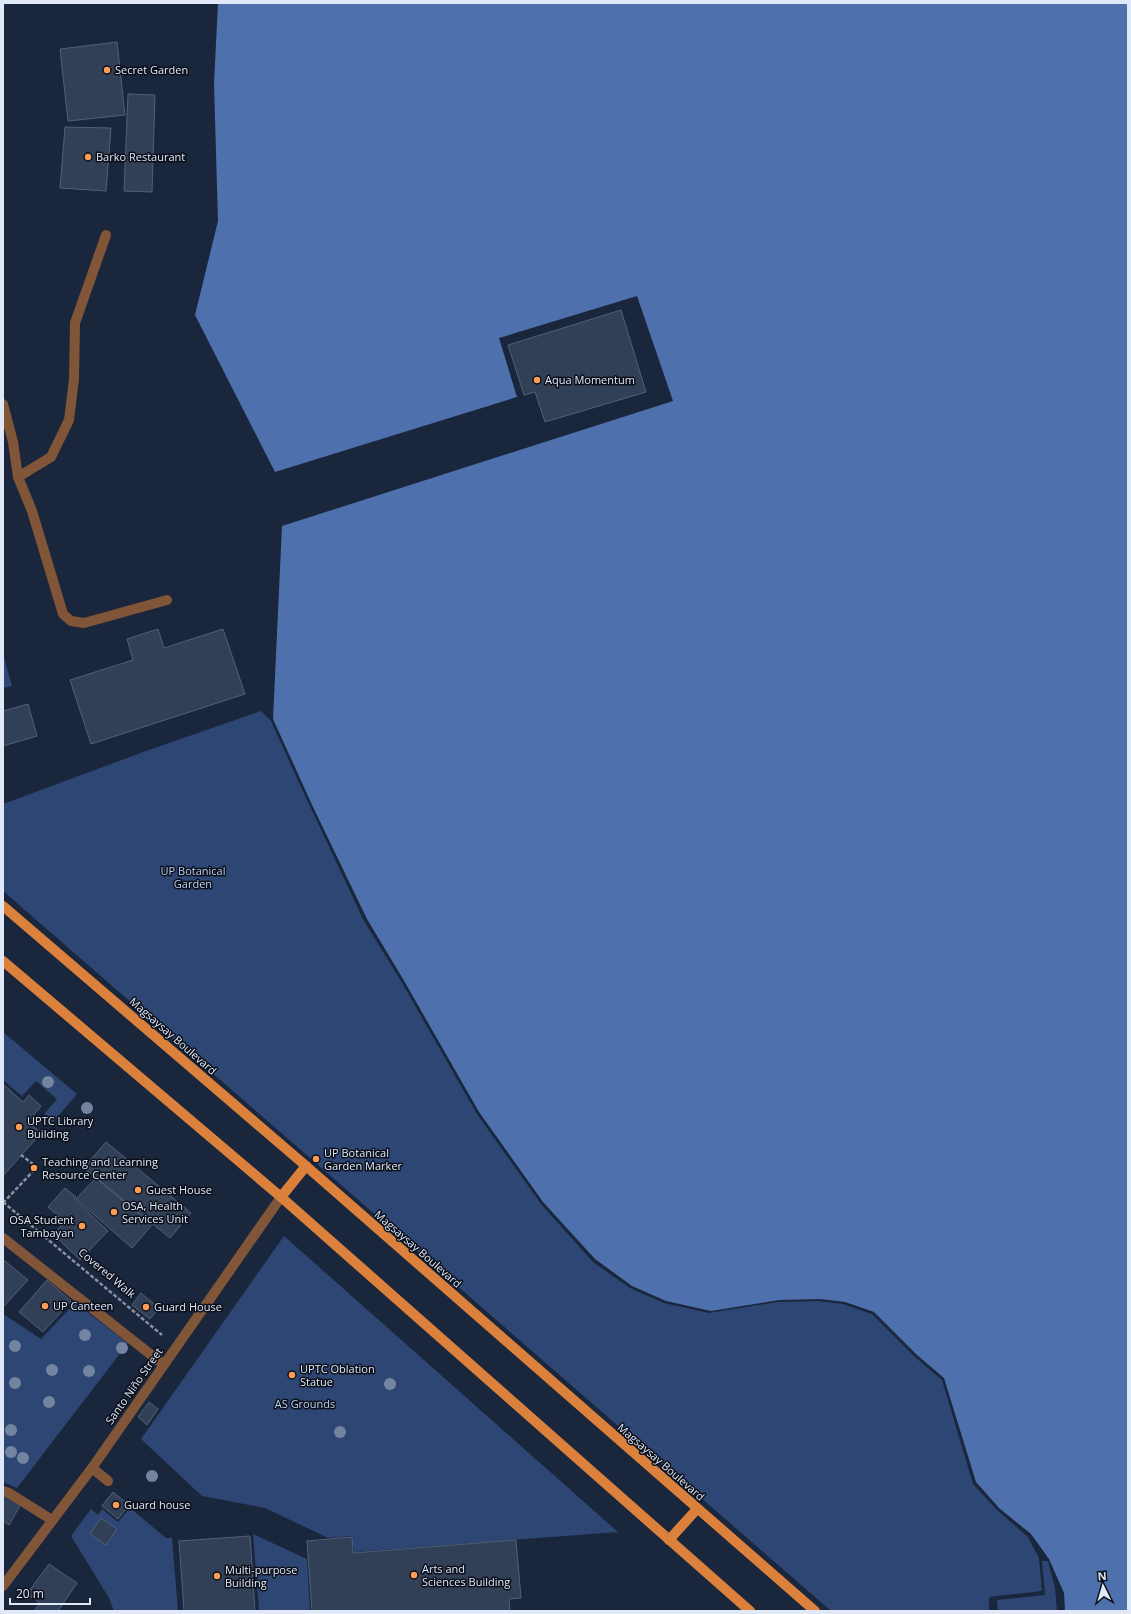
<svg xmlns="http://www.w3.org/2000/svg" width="1131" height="1614" font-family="'Open Sans',sans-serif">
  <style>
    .green { fill: #2d4674 }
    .water { fill: #4e70ac }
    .building { fill: #324057; stroke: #515f78 }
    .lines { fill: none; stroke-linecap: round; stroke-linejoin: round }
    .path { stroke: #8791a3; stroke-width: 2.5; stroke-dasharray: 4 2; stroke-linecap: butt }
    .lane { stroke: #815537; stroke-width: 10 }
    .street { stroke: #815537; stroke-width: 10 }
    .primary { stroke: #db813c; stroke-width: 10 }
    .tree { fill: #7384a0 }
    .poi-dot { fill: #fd9d55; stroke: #0a0f19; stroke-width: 1.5 }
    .labels { text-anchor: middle; stroke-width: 3; stroke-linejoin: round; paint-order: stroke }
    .poi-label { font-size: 11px; fill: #e1e9f8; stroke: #0a0f19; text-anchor: start }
    .park-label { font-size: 11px; fill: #bcd0f2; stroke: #0a0f19 }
    .street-label { font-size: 11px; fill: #e1e9f8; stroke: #0a0f19 }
  </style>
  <rect width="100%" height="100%" fill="#1a263c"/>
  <g class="green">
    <polygon points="3,654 12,686 3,688"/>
    <polygon points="261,711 271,721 300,785 364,921 401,981 477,1114 541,1204 593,1262 630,1288 664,1303 709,1313 777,1302 818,1301 843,1304 872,1314 915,1357 942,1380 973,1484 997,1510 1028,1537 1039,1558 1042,1591 989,1597 989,1611 831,1611 3,891 3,804 146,751"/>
    <polygon points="3,1032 77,1094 53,1122 44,1114 57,1099 36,1081 22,1096 3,1080"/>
    <polygon points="284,1236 618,1532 354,1552 352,1536 328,1538 265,1508 202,1496 141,1439"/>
    <polygon points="75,1303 128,1343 17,1488 3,1482 3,1314 41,1339"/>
    <polygon points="130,1508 166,1538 172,1538 178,1611 114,1611 109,1598 71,1536 91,1509 98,1515 102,1509 118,1522"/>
    <polygon points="253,1534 307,1559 310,1611 259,1611"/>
    <polygon points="1042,1561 1048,1561 1055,1588 1057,1611 998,1611 997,1600 1045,1595"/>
  </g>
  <polygon class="water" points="218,3 1128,3 1128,1611 1065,1611 1064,1593 1049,1559 1031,1534 999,1508 976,1482 944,1378 917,1355 874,1312 845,1302 820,1299 780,1300 711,1311 666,1301 632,1286 595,1259 543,1202 479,1112 403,979 367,919 313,807 273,719 282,526 673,401 637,296 499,338 517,397 275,472 195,315 218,221 214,84"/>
  <g class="building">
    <polygon points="117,42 125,115 68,121 60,49"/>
    <polygon points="128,94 155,95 152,192 124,191"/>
    <polygon points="65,127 111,128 106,191 60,188"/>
    <polygon points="621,310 646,392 545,422 535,392 524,395 508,345"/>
    <polygon points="158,629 164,648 223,629 245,694 91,744 70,680 133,660 127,639"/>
    <polygon points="28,704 37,736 3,746 3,711"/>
    <polygon points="3,1084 23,1102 29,1095 41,1106 28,1122 41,1133 3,1176"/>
    <polygon points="106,1142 191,1213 170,1238 84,1168"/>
    <polygon points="96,1178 152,1225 132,1248 76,1199"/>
    <polygon points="65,1188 76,1197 74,1199 108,1231 80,1260 53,1234 65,1222 48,1207"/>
    <polygon points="5,1261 28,1280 4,1306 3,1305 3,1263"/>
    <polygon points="47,1280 71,1301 43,1332 19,1312"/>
    <polygon points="141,1293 159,1308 150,1319 132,1305"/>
    <polygon points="149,1402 158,1409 147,1425 138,1417"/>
    <polygon points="113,1492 129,1505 118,1519 102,1506"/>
    <polygon points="3,1494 21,1504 9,1525 3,1521"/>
    <polygon points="101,1518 117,1529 106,1545 90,1534"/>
    <polygon points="250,1536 255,1611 184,1611 179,1541"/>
    <polygon points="352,1537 353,1553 516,1540 521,1598 509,1599 510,1611 312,1611 307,1541"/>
    <polygon points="49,1564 77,1583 58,1611 34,1611 40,1603 27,1594"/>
  </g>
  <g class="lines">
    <g class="path">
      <polyline points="3,1202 162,1335"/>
      <polyline points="3,1203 37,1167 21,1155"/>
    </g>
    <g class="lane">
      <polyline points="3,404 13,442 18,477 51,457 69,420 74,379 75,323 106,235"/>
      <polyline points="18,477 32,511 63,614 71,621 84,623 167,600"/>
      <polyline points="3,1238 164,1365"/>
      <polyline points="3,1491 9,1493 52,1520"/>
    </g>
    <g class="street">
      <polyline points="92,1468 108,1481"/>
      <polyline points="3,1586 92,1468 281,1197"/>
    </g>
    <g class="primary">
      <polyline points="3,906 306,1166 815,1611"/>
      <polyline points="3,961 281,1197 750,1611"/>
      <polyline points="281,1197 306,1166"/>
      <polyline points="669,1540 697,1509"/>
    </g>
  </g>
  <g class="tree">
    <circle cx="48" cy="1082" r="6"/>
    <circle cx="87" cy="1108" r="6"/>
    <circle cx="85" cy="1335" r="6"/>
    <circle cx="15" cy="1346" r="6"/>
    <circle cx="122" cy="1348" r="6"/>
    <circle cx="52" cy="1370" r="6"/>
    <circle cx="89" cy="1371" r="6"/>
    <circle cx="15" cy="1383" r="6"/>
    <circle cx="390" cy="1384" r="6"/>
    <circle cx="49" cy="1402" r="6"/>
    <circle cx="11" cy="1430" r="6"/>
    <circle cx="340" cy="1432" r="6"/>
    <circle cx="11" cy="1452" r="6"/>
    <circle cx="23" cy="1458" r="6"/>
    <circle cx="152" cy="1476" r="6"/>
  </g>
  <g class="poi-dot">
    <circle cx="107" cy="70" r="4"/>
    <circle cx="88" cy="157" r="4"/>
    <circle cx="537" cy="380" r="4"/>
    <circle cx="19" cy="1127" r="4"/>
    <circle cx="316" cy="1159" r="4"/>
    <circle cx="34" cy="1168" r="4"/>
    <circle cx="138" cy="1190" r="4"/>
    <circle cx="114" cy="1212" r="4"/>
    <circle cx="82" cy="1226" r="4"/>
    <circle cx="45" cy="1306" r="4"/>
    <circle cx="146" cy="1307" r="4"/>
    <circle cx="292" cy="1375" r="4"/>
    <circle cx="116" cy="1505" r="4"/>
    <circle cx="414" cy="1575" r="4"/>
    <circle cx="217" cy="1576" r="4"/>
  </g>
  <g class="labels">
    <g class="poi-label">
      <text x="115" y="74">Secret Garden</text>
      <text x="96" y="161">Barko Restaurant</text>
      <text x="545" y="384">Aqua Momentum</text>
      <text x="27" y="1125">UPTC Library<tspan x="27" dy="13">Building</tspan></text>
      <text x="324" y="1157">UP Botanical<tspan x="324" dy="13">Garden Marker</tspan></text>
      <text x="42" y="1166">Teaching and Learning<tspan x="42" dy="13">Resource Center</tspan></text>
      <text x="146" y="1194">Guest House</text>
      <text x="122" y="1210">OSA, Health<tspan x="122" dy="13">Services Unit</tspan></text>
      <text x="74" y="1224" text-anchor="end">OSA Student<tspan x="74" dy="13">Tambayan</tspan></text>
      <text x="53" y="1310">UP Canteen</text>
      <text x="154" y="1311">Guard House</text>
      <text x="300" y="1373">UPTC Oblation<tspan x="300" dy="13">Statue</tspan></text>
      <text x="124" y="1509">Guard house</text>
      <text x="422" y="1573">Arts and<tspan x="422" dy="13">Sciences Building</tspan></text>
      <text x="225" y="1574">Multi-purpose<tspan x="225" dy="13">Building</tspan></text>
    </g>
    <g class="park-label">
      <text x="193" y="875">UP Botanical<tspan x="193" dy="13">Garden</tspan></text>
      <text x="305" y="1408">AS Grounds</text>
    </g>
    <g class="street-label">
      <text transform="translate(173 1036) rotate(41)" y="4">Magsaysay Boulevard</text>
      <text transform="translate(418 1249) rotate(41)" y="4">Magsaysay Boulevard</text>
      <text transform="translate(107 1273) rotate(40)" y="4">Covered Walk</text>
      <text transform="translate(134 1386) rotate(-55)" y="4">Santo Niño Street</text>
      <text transform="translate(661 1462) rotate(41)" y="4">Magsaysay Boulevard</text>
    </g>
  </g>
  <rect width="1131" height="1614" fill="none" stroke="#e1e9f8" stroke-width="8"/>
  <g transform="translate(1103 1586) rotate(355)" stroke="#0a0f19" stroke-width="3" paint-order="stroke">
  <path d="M0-3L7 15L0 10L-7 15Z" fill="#e1e9f8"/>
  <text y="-6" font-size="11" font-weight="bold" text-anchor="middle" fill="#e1e9f8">N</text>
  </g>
  <path d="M10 1598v6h80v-6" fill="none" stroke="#e1e9f8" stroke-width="2"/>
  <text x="16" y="1598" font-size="12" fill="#e1e9f8" stroke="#0a0f19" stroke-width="3" paint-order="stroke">20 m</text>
</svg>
